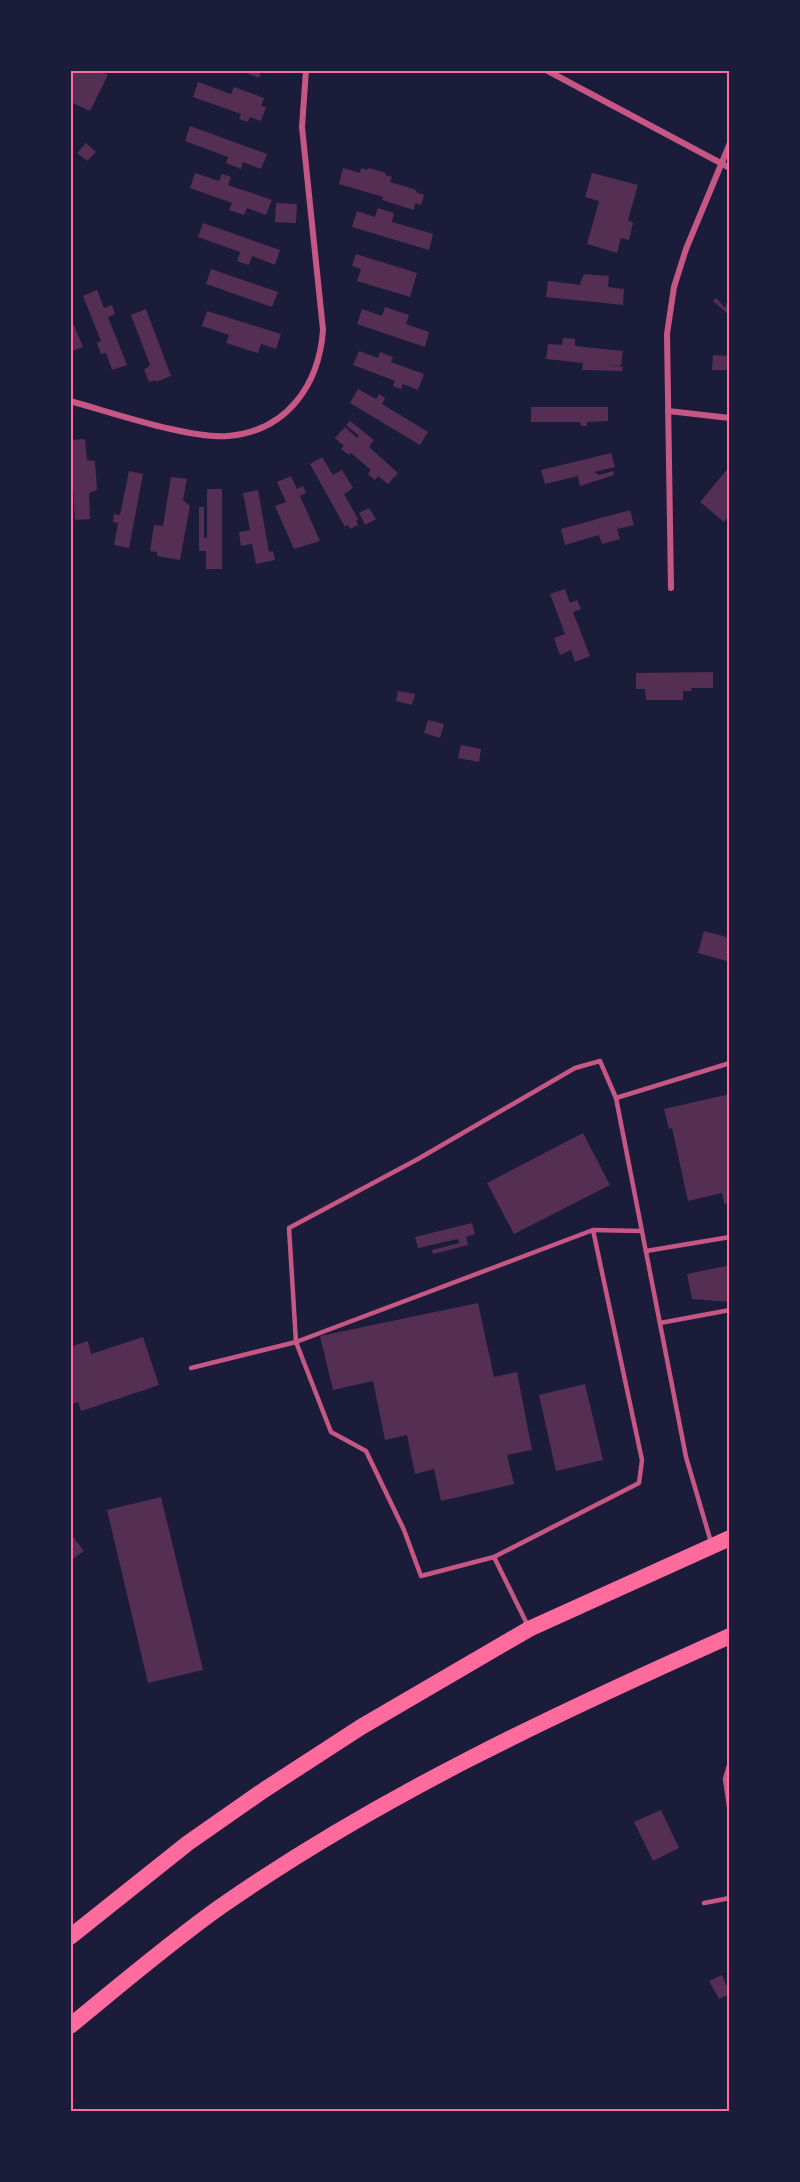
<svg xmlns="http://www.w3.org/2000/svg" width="800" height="2182" font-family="Roboto,sans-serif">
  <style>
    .building { fill: #542f53 }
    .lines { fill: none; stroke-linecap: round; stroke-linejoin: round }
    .service { stroke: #c65784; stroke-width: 4.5 }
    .minor { stroke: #c65784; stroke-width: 6 }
    .trunk { stroke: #ff6b9d; stroke-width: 16 }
    .neatline { fill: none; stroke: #ff6b9d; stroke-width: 2 }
  </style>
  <rect width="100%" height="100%" fill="#1b1b3a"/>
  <g class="building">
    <polygon points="70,70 99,70 108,75 90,111 70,102"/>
    <polygon points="239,70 261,70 259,78"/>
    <polygon points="198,82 231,94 234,87 264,98 261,106 266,107 261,121 250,117 248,122 239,119 241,114 193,97"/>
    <polygon points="190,126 267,154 261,169 243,162 241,169 226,163 228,157 185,141"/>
    <polygon points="86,143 96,152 87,161 77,153"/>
    <polygon points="343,168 360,173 361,168 367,170 368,168 386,173 385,175 392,177 390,182 417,190 416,192 424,195 421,205 415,203 414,210 382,200 383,197 339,184"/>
    <polygon points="195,173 219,181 222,174 231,177 228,185 272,200 266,215 247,208 244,215 229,210 232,203 190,188"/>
    <polygon points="592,173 638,185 628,220 633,223 629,240 621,238 617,253 587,244 599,201 585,197"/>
    <polygon points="276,203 297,204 296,223 275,222"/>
    <polygon points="378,208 394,213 392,222 433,234 429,250 352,227 357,211 375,217"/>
    <polygon points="203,223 280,250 275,265 252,256 249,265 237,261 240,252 198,237"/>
    <polygon points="356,254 417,273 410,297 357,281 361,269 352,266"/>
    <polygon points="211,269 278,292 272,307 206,284"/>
    <polygon points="584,274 609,276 608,287 624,289 623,305 546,297 548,281 582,285 580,283"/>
    <polygon points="97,290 104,308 112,305 115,314 108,317 127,365 112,370 106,353 101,354 97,343 101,341 83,296"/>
    <polygon points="730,294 730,312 728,314 713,301 716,298 725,308"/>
    <polygon points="385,307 409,315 406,324 429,332 425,347 357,324 362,309 382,316"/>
    <polygon points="146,309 171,376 156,382 155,380 149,382 144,370 150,365 131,315"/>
    <polygon points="207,311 281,334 276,349 261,344 258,353 226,343 229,335 202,326"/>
    <polygon points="70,316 83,347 70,352"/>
    <polygon points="563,338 575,339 575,346 623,351 621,366 606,364 623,367 622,371 582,370 583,363 546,359 548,344 562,345"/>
    <polygon points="359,351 378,358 380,352 393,357 391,362 424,374 418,390 403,384 401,389 393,386 395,381 353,365"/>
    <polygon points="713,355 730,356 730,370 712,370"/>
    <polygon points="358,389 376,399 379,394 385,398 382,404 428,432 420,445 350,403"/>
    <polygon points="531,407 608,407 608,421 587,422 587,426 581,426 580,422 531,422"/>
    <polygon points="350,421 374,440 369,447 398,473 388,484 378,476 375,480 368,474 371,470 351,453 349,455 341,449 344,446 335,438 345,427 357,438 359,436 346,425"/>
    <polygon points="85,439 87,460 95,461 97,490 89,493 90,519 75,520 70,440"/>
    <polygon points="611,453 615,467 594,472 599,475 613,471 614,475 580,486 578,476 545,484 541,470"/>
    <polygon points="322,457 333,475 342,470 353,488 344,494 358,519 356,521 358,525 350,529 348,525 345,527 310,464"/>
    <polygon points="730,466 730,514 724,522 700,502"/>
    <polygon points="129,471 143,474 129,548 114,545 118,523 113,522 114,514 120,515"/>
    <polygon points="291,476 297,489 303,486 306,493 300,496 320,541 294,549 275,506 286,502 277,482"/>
    <polygon points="171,477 187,479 183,500 190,506 180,560 157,556 157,552 150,551 154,525 163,526"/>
    <polygon points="207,489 222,489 222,569 206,569 206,551 199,551 199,507 204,507 204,538 207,538"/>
    <polygon points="258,490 269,552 273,551 275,560 256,564 252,544 241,546 239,532 250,530 243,493"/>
    <polygon points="369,508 376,519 365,525 359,513"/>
    <polygon points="630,510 634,525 617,529 620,539 602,544 599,535 565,545 561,529"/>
    <polygon points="565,589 570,603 577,600 581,609 573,612 590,656 575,662 571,650 560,655 554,638 565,634 550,594"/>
    <polygon points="713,672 713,688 691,688 692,691 683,691 683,700 646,700 645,689 636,689 636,673"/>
    <polygon points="398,691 415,694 412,705 396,701"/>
    <polygon points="428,720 444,724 440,738 424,733"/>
    <polygon points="461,745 481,749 479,762 458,758"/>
    <polygon points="704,931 730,938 730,962 698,953"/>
    <polygon points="730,1094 730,1203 724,1204 722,1193 688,1201 672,1128 669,1129 664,1109"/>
    <polygon points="583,1133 610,1185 514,1234 487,1183"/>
    <polygon points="472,1223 475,1234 466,1237 468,1245 433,1254 432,1250 459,1243 458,1239 418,1248 415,1237"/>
    <polygon points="730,1265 730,1302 692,1299 687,1274"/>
    <polygon points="478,1303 494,1377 517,1372 532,1450 507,1455 514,1484 441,1501 434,1469 415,1474 407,1435 385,1440 373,1381 333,1390 320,1336"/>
    <polygon points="143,1337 159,1385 81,1411 78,1402 70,1405 70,1347 88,1341 91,1354"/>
    <polygon points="585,1384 603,1460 556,1471 539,1395"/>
    <polygon points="161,1497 203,1670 148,1683 107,1510"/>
    <polygon points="70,1533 84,1551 70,1561"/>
    <polygon points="661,1810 679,1848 653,1861 634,1822"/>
    <polygon points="722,1975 730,1994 719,1999 709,1981"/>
  </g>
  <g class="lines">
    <g class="service">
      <polyline points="593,1230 642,1231"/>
      <polyline points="646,1251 730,1237"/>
      <polyline points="660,1323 730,1310"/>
      <polyline points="191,1368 296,1342 331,1432 366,1451 404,1530 421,1576 494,1557 639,1483 642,1460 593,1230 296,1342 289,1228 418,1159 575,1068 600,1061 616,1098"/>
      <polyline points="711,1542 686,1457 616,1098 730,1063"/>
      <polyline points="494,1557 528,1626"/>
      <polyline points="730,1762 725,1779 730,1813"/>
      <polyline points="704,1903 730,1898"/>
    </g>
    <g class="minor">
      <polyline points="546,70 730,168"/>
      <path d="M70,401C111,412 188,439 228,436C287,431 319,385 323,330L302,127L306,70"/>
      <polyline points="668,411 730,418"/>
      <polyline points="671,588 667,334 674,287 686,249 730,143"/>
    </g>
    <g class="trunk">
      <polyline points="70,1937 188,1843 264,1790 361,1727 529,1629 730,1538"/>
      <path d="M70,2026C119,1986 168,1944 220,1907C379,1796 553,1715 730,1636"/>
    </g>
  </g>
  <rect width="800" height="2182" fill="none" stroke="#1b1b3a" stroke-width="144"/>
  <rect x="72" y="72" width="656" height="2038" class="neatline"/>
</svg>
